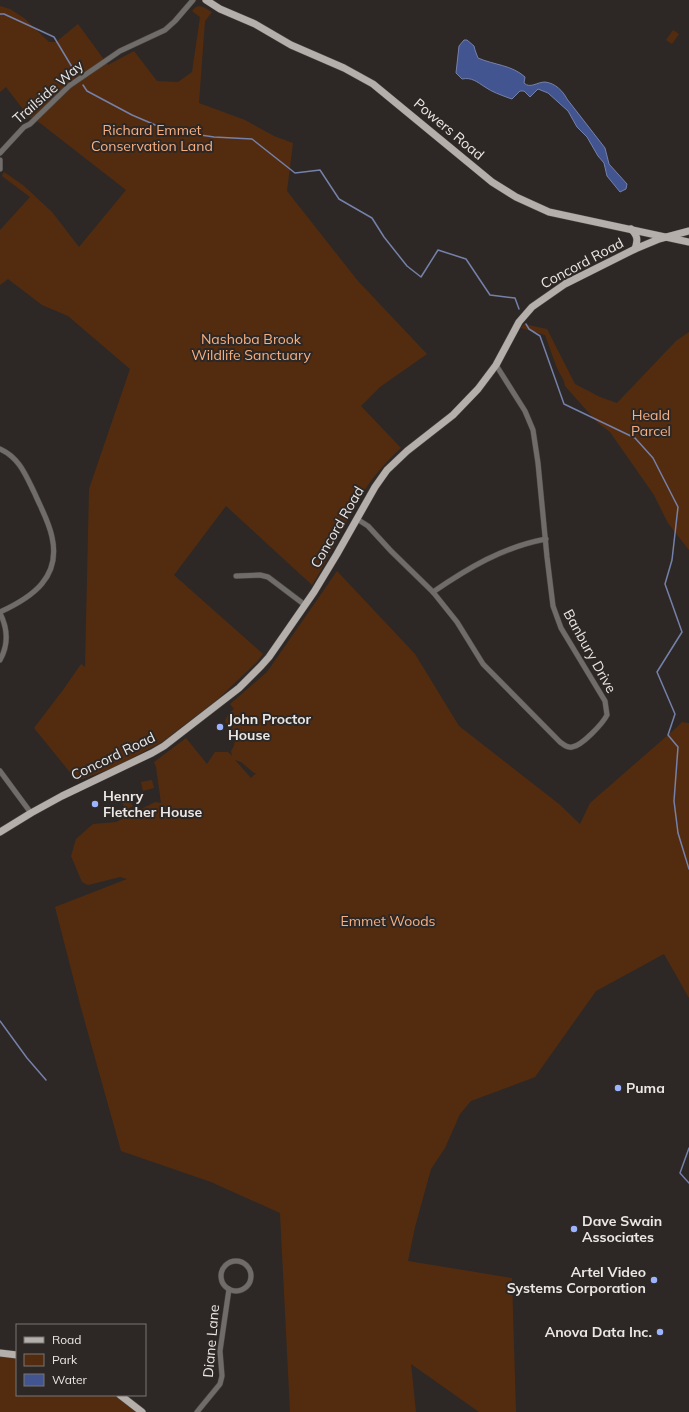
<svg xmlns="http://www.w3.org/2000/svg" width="689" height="1412" font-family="Mulish,sans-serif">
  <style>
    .green { fill: #532c10; fill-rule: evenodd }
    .water { fill: #435590; stroke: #7581aa }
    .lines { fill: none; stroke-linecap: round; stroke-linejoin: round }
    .stream { stroke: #7581aa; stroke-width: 1.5 }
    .minor-casing { stroke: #484340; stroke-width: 6 }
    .major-casing { stroke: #484340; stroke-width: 8 }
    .minor { stroke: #6f6c6a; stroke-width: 5 }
    .major { stroke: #b4afab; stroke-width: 7 }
    .poi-dot { fill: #9cb4fd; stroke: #2d2825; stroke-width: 1.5 }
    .labels { text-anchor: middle; stroke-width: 4; stroke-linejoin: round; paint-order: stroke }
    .street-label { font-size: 14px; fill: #ebe7e5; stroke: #2d2825 }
    .park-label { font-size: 14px; fill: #f7af82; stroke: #2d2825 }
    .poi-label { font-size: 14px; font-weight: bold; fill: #ebe7e5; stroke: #2d2825; text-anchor: start }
  </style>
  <rect width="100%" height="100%" fill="#2d2825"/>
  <g class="green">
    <path d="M0,6L10,9L24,18L49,42H56L78,24L108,65L134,51L157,81L178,82L192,72L200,17L192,11C199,2 204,8 212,12L205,21L199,103L245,120L274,136L293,143L287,191L358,281L427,354L380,387L361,406L401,448C388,460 376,473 366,488C346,519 332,554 312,585L226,506L174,575L263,654L257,662L219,698L162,742L115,767L77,781L34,728L63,690L81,664L85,667L89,489L130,369L68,316L42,305L8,279L0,285V230L30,197L2,176L4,172L23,185L52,212L79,247L126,190L40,123L29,117L6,87L0,92Z"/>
    <polygon points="673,30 679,34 672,44 666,40"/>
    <polygon points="524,324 547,329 575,384 600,397 617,403 676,341 689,332 689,550 668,523 654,495 610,432 598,423 565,386 564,381 557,368 545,335 521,328"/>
    <path d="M337,571L415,654L459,726L559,804L580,824L590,803L676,728L682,722L689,723V998L664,954L596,991L535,1077L471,1101L460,1114L445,1148L431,1169L415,1227L408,1261L512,1278L516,1412H479L411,1364L416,1412H290L280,1213L211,1182L121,1151L81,1008L55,907L127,879L120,877L88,885L82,882L71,856L76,839L93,824L116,822L155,802L161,803L156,767L154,762L186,738L207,764L215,752H228L232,756L231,751L234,746L235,740L225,721L229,713L234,709L230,704L267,672ZM235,760L241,762L254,773H256L251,778Z"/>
    <polygon points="152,780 154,788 143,791 141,782"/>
    <polygon points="127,797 133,806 126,810 121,801"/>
    <polygon points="0,1356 17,1357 17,1395 119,1395 143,1412 0,1412"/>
  </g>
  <path class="water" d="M464,40H467L474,46L475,50L478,58C494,65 512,65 525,77L524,83C530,89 537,82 545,82C555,83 563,91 567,99L605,148L609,164L627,184L626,189L620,192L607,176L604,163L598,156L587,137L577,127L568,111L548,93L538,89L530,97L524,91H520L512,99L509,98C501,95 492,92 485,87C477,82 472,77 462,79L456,73L459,46Z"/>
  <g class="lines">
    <g class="stream">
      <polyline points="0,14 4,14 54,37 75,72"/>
      <polyline points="83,85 87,91 132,115 167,130 214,137 252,139 295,173 320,170 339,199 372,218 384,237 407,266 421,277 438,250 466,259 490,295 515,298 519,309"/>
      <polyline points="526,324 529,329 540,336 564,404 635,438 653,458 678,507 672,560 665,584 682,632 657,672 675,714 668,735 678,747 674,801 678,833 689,869"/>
      <polyline points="0,1021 27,1058 46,1080"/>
      <polyline points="689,1148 680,1173 689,1183"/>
    </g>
    <defs>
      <g id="minor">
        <polyline points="0,153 24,127 30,124 69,86 120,51 165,30 175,21 193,0"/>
        <polyline points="0,160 0,169"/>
        <path d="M0,449C20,458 26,476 35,494C41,508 49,522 52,537C61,577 33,597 0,612"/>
        <path d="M357,519L368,526L391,551L433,592L457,622L483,664L560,742C564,745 567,748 572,747C582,746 603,723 607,715L605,701L561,628L553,606L547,557L538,463L533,430L525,411L496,365"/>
        <polyline points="236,576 260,575 268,577 305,605"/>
        <path d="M433,592C468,568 503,547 546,539"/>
        <path d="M0,613C8,629 9,644 0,660"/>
        <polyline points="0,771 31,813"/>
        <circle cx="236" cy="1276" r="15"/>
        <polyline points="197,1412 220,1384 222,1376 220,1351 229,1289"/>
      </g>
      <g id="major">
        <polyline points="206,0 220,9 255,24 291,45 344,68 373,84 492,182 516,197 549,212 689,242"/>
        <path d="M631,229C638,236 638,240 635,249"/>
        <polyline points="0,832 31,813 62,796 152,753 164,746 239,688 261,666 269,657 314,592 337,554 375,487 387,470 407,451 453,415 478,389 496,365 519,322 532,307 565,284 635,249 659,239 689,231"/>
        <polyline points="0,1353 17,1355"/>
        <polyline points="120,1395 142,1412"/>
      </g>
    </defs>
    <use href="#minor" class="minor-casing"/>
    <use href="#major" class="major-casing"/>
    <use href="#minor" class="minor"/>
    <use href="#major" class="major"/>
  </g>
  <g class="poi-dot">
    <circle cx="220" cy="727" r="4"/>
    <circle cx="95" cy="804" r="4"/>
    <circle cx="618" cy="1088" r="4"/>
    <circle cx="574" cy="1229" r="4"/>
    <circle cx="654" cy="1280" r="4"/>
    <circle cx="660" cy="1332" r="4"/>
  </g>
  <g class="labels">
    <g class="street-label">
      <text transform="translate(48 92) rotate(-41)" y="5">Trailside Way</text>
      <text transform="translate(449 129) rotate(40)" y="5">Powers Road</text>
      <text transform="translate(582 263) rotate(-28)" y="5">Concord Road</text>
      <text transform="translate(337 527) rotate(-60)" y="5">Concord Road</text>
      <text transform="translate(590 651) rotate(61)" y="5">Banbury Drive</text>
      <text transform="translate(113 756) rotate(-26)" y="5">Concord Road</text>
      <text transform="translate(211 1341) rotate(-85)" y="5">Diane Lane</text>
    </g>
    <g class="park-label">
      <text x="152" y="135">Richard Emmet<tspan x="152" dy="16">Conservation Land</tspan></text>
      <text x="251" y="344">Nashoba Brook<tspan x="251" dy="16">Wildlife Sanctuary</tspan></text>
      <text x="651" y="420">Heald<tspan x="651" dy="16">Parcel</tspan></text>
      <text x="388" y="926">Emmet Woods</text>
    </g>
    <g class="poi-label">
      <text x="228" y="724">John Proctor<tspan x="228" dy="16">House</tspan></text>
      <text x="103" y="801">Henry<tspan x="103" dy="16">Fletcher House</tspan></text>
      <text x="626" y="1093">Puma</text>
      <text x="582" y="1226">Dave Swain<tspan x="582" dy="16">Associates</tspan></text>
      <text x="646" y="1277" text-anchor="end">Artel Video<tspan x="646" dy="16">Systems Corporation</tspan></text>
      <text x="652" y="1337" text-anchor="end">Anova Data Inc.</text>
    </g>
  </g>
  <rect x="16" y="1324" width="130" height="72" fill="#2d2825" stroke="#797472"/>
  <rect x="24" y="1337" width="20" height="6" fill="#b4afab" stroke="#797472"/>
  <text x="52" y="1344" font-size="12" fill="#ebe7e5">Road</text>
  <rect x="24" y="1354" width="20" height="12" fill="#532c10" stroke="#797472"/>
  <text x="52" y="1364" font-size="12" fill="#ebe7e5">Park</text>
  <rect x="24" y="1374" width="20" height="12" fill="#435590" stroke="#797472"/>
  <text x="52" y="1384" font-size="12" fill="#ebe7e5">Water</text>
</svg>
